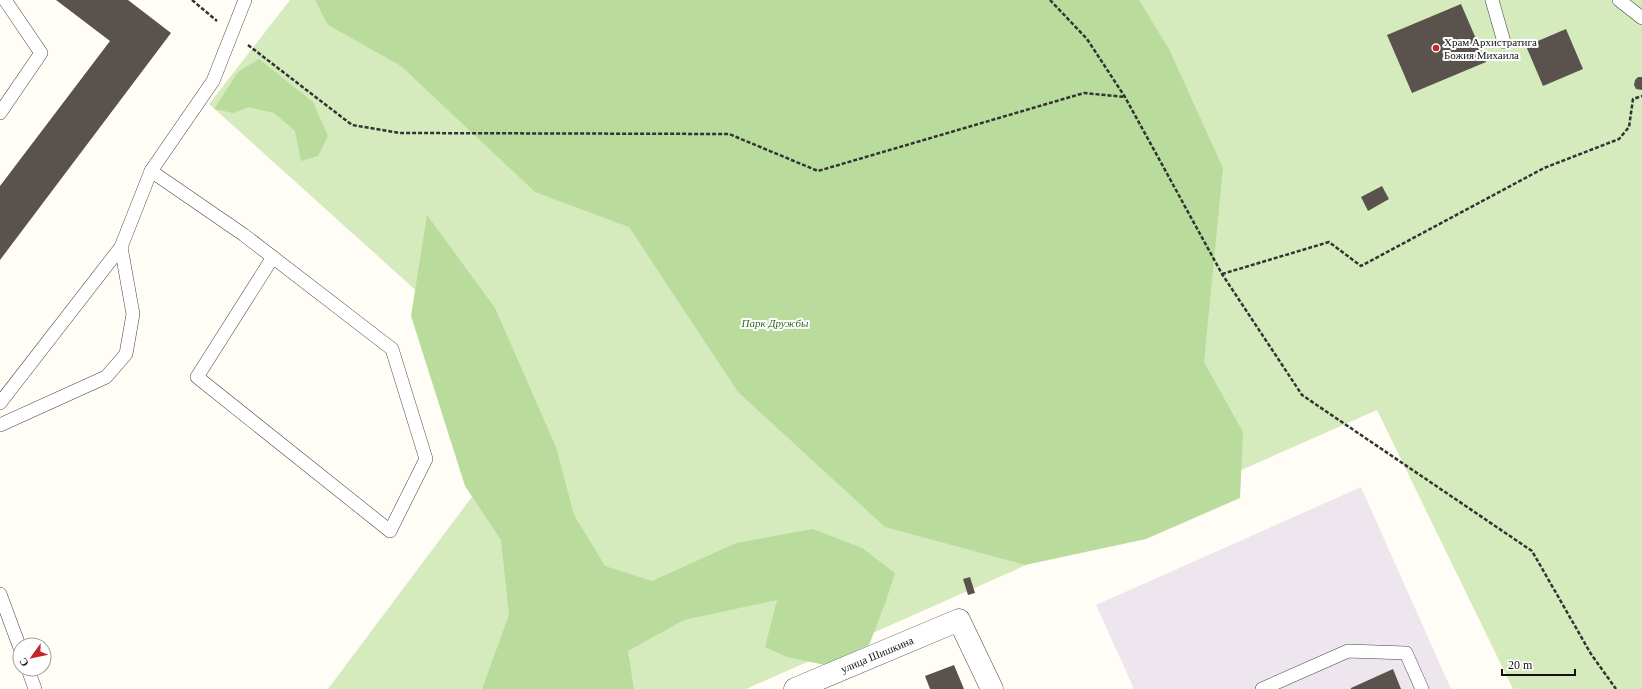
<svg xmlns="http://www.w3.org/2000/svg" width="1642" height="689" font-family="Georgia,serif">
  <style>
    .industrial { fill: #eee6ef }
    .green { fill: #d5ebbd }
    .forest { fill: #b9dc9c }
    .building { fill: #5a524d }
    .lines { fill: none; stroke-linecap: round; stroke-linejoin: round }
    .service-casing { stroke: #444; stroke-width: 14 }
    .minor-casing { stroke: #444; stroke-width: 23 }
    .path { stroke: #333; stroke-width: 2.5; stroke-dasharray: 4 2; stroke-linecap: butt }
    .service { stroke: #fff; stroke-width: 13 }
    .minor { stroke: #fff; stroke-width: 22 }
    .poi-dot { fill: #c4262e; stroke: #fff; stroke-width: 1.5 }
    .labels { text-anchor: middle; stroke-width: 4; stroke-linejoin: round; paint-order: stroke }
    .poi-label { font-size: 11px; fill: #111; stroke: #fff; text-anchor: start }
    .park-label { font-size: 11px; font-style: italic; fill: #2f6b1f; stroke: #fff }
    .street-label { font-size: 11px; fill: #111; stroke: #fff }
  </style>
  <rect width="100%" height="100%" fill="#fffdf5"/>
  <polygon class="industrial" points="1361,487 1451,689 1134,689 1096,605"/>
  <polygon class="green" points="290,0 1642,0 1642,689 1513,689 1377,410 746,689 328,689 480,486 441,313 209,104"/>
  <g class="forest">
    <polygon points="315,0 1139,0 1169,49 1223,168 1204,362 1243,432 1240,498 1146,539 1025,565 885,527 738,392 629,227 535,192 401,66 328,25"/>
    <polygon points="259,59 313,102 328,136 318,156 301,161 295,131 274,113 249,107 233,113 214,109 238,72"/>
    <polygon points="427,215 495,308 556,447 574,515 605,566 652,581 736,543 813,529 862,548 895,573 886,601 869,645 825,665 787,657 765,647 777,600 684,620 628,651 634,689 482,689 509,615 501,540 465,486 411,316"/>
  </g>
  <g class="building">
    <polygon points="56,0 128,0 171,33 0,260 0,186 110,41"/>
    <polygon points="1461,4 1486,62 1412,93 1387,35"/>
    <polygon points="1566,29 1583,69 1543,86 1526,46"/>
    <polygon points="1638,77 1642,77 1642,90 1636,89 1634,85 1635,80"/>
    <polygon points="1382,186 1389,199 1368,211 1361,197"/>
    <polygon points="970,577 975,593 968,595 963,579"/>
    <polygon points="954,665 964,689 930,689 925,676"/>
    <polygon points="1393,669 1401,689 1351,689 1351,688"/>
  </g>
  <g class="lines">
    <defs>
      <g id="service">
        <polyline points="1492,0 1504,42"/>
        <polyline points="1619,0 1642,18"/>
        <polyline points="0,113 41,53 5,0"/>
        <polyline points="151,171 244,235 392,349 426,459 390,531 197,377 273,257"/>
        <polyline points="0,403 121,247"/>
        <polyline points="0,425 106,377 126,354 133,314 121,247 151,171 213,81 245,0"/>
        <polyline points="0,594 20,648"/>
        <polyline points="28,669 35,689"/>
        <polyline points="1262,689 1348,651 1406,653 1422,689"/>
      </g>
      <g id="minor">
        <path id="s1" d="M795,689L959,620L992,689"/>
      </g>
    </defs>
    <use href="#service" class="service-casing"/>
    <use href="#minor" class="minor-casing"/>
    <g class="path">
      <polyline points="192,0 217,21"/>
      <polyline points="1050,0 1087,39 1125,97 1222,274 1302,395 1532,551 1591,654 1616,689"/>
      <polyline points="248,45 352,125 400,133 729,134 818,171 1084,93 1125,97"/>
      <polyline points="1222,274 1329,242 1361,266 1544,168 1619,139 1629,127 1633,99 1642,96"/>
    </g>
    <use href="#service" class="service"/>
    <use href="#minor" class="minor"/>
  </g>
  <circle class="poi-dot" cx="1436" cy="48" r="4"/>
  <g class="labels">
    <g class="poi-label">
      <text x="1444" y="46">Храм Архистратига<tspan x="1444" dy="13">Божия Михаила</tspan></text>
    </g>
    <g class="park-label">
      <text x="775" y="327">Парк Дружбы</text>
    </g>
    <g class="street-label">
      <text dy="4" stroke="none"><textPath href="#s1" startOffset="89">улица Шишкина</textPath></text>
    </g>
  </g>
  <g transform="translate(32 657) rotate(237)"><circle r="19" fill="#ffffff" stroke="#a0a0a0"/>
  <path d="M0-3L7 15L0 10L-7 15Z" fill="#c4262e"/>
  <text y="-6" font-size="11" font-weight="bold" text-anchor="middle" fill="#111111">С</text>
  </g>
  <path d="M1502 669v6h73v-6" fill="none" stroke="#111111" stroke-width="2"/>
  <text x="1508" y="669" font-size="12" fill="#111111" stroke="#ffffff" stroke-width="3" paint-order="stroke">20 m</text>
</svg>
